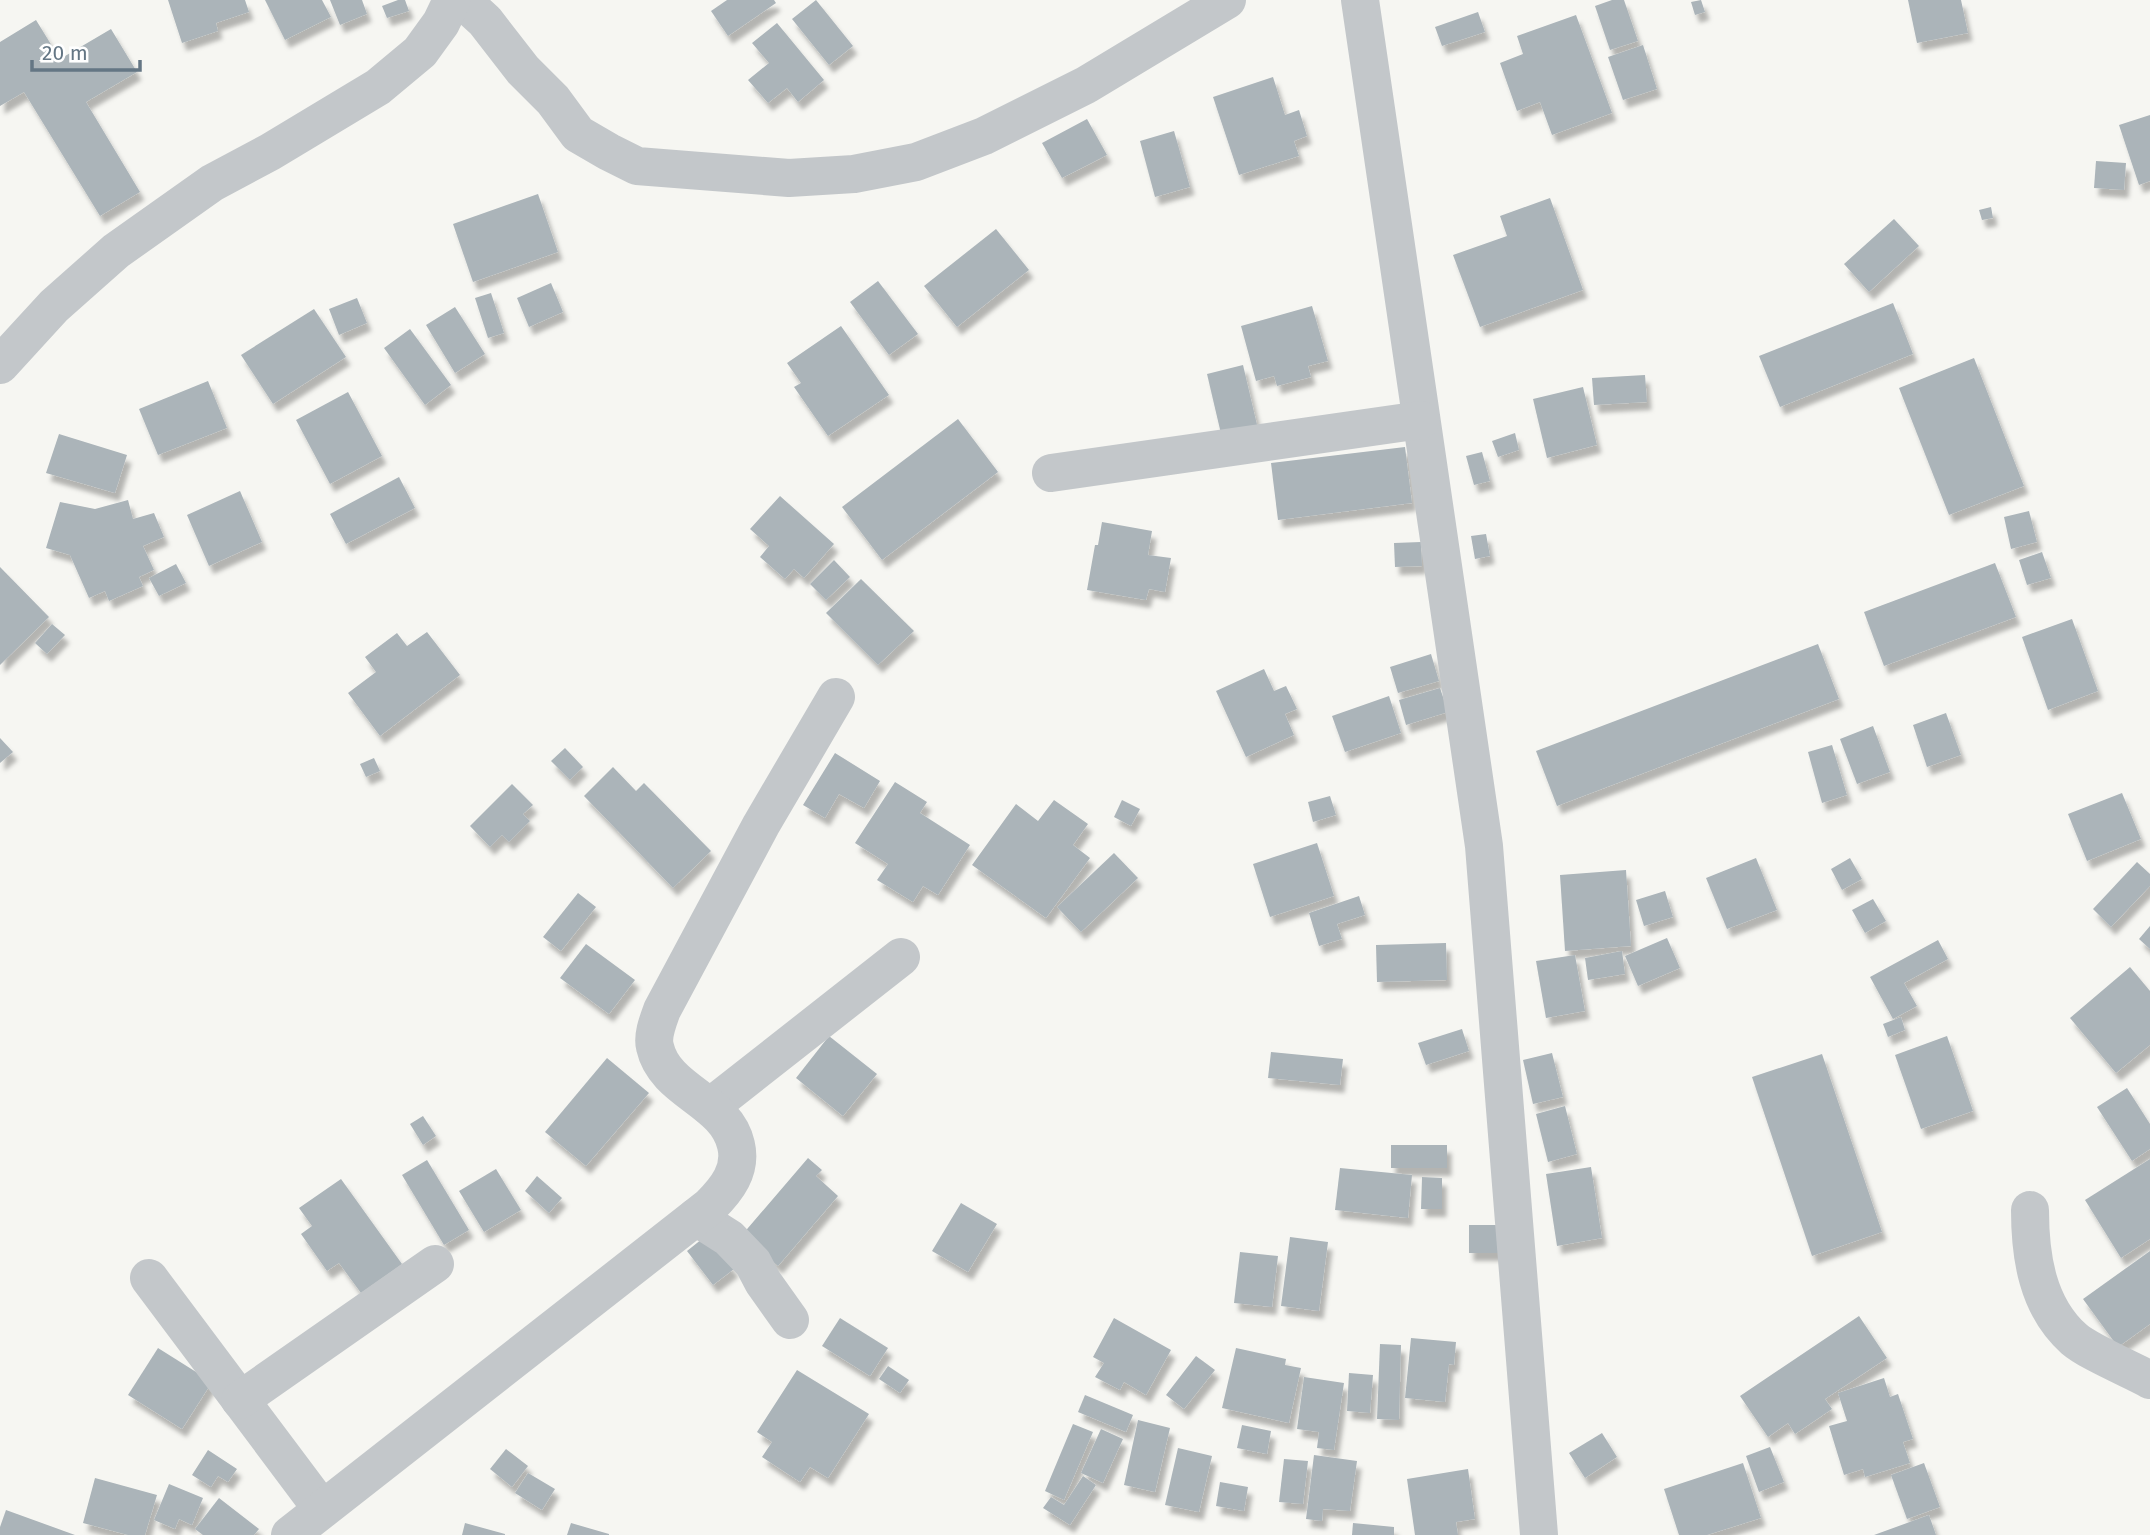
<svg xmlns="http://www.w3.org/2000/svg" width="2150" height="1535" font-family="'Fira Sans',sans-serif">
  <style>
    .building { fill: #abb4b9; filter: url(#shadow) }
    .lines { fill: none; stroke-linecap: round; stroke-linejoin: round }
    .minor { stroke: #c3c7ca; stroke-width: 38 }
  </style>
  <defs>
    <filter id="shadow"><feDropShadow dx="4.5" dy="8" stdDeviation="2" flood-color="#0004"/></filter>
  </defs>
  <rect width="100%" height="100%" fill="#f6f6f2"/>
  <g class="building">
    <polygon points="168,0 245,0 249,12 216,23 218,31 182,43"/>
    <polygon points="265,0 322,0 331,17 285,40"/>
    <polygon points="330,0 362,0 367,14 340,25"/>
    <polygon points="398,0 405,0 409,11 387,18 382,6"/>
    <polygon points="727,0 774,0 776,3 728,36 711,11"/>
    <polygon points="816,0 853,46 829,65 792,19"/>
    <polygon points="1612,0 1624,0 1638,41 1610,50 1595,6"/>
    <polygon points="1701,0 1705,12 1695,15 1691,2"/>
    <polygon points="1908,0 1961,0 1968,33 1917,43"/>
    <polygon points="1478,12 1485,32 1442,46 1435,27"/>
    <polygon points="1576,15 1612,113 1552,135 1540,102 1517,111 1500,63 1523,54 1517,36"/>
    <polygon points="36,20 60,59 111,29 137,72 86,102 140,192 100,216 24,92 0,106 0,42"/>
    <polygon points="777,23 824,80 798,102 787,88 768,103 748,80 769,63 752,43"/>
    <polygon points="1643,45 1657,89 1623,100 1608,57"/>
    <polygon points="1273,77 1285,115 1299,110 1307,136 1294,141 1299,156 1239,175 1213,97"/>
    <polygon points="2150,115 2150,181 2139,185 2119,125"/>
    <polygon points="1087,119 1107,155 1062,178 1042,143"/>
    <polygon points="1174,131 1190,187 1155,197 1140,141"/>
    <polygon points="2096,161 2126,163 2124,190 2094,188"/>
    <polygon points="538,194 558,252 473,282 453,224"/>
    <polygon points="1550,198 1583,290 1480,327 1453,255 1507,236 1500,216"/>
    <polygon points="1991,207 1993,218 1982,220 1979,210"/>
    <polygon points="1894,219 1919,246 1869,292 1844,264"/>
    <polygon points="996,229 1029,270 957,327 924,286"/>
    <polygon points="878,281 918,334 889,355 850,302"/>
    <polygon points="551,283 563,312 529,327 517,298"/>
    <polygon points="491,293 504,333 488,338 475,298"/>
    <polygon points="357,298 367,323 339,335 329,309"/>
    <polygon points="1893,303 1913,354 1780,407 1759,356"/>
    <polygon points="1312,306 1328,361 1308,366 1311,377 1277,386 1274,376 1256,381 1241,326"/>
    <polygon points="455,307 485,354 455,373 426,325"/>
    <polygon points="314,309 346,357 273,404 241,355"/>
    <polygon points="841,326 889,395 828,436 794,387 801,383 787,363"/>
    <polygon points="410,329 451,385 425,405 384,348"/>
    <polygon points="1974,358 2024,486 1949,515 1899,388"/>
    <polygon points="1243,365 1258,429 1222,438 1207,374"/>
    <polygon points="1645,375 1647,402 1594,405 1592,378"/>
    <polygon points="208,381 227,428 158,455 139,409"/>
    <polygon points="1583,387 1597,445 1547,458 1533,399"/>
    <polygon points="348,392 382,456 330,484 296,420"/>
    <polygon points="958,419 998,472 882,560 842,507"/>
    <polygon points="1515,433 1519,450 1498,457 1492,441"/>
    <polygon points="59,434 127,455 115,493 46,473"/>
    <polygon points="1405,447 1412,503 1278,520 1271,463"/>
    <polygon points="1482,452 1490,481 1474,485 1466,456"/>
    <polygon points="399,477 415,508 346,544 330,514"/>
    <polygon points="240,491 262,542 209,566 187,515"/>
    <polygon points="780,496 834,544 804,578 794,569 785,579 760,557 769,546 750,529"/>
    <polygon points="128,500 133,519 154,513 164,537 143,546 154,570 139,577 143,586 109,601 105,591 89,598 70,555 46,548 60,502 95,509"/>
    <polygon points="2029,511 2037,542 2011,549 2004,517"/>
    <polygon points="1102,522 1152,531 1148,555 1171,558 1165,592 1149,589 1146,600 1087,590 1095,545 1098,545"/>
    <polygon points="1486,534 1490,556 1475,559 1471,536"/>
    <polygon points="1421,542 1422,566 1395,567 1394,543"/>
    <polygon points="2042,552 2051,578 2027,585 2019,560"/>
    <polygon points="834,560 850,577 826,600 810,584"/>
    <polygon points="1995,563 2016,617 1884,666 1864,612"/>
    <polygon points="176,564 186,583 159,596 149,578"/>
    <polygon points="0,567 49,617 0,665"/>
    <polygon points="861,579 914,631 878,665 826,613"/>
    <polygon points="2072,619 2098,691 2048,710 2022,637"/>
    <polygon points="52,624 65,635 47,654 35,643"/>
    <polygon points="427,632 460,675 380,736 348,693 376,672 365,657 397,633 407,646"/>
    <polygon points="1818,644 1839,699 1557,806 1536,751"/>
    <polygon points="1431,654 1439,681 1398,693 1390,667"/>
    <polygon points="1264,669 1274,691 1286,686 1297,709 1285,714 1294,735 1246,757 1216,691"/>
    <polygon points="1440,688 1448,712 1406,725 1399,700"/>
    <polygon points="1389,696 1401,733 1345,752 1332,716"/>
    <polygon points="1946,713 1961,755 1927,767 1913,725"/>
    <polygon points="1873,726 1890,772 1857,784 1840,739"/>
    <polygon points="0,738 13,752 0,763"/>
    <polygon points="1832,745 1847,795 1822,803 1808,752"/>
    <polygon points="565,748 583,767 570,780 551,761"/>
    <polygon points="835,753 880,781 864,808 839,794 825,818 803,805"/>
    <polygon points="374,758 380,771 366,777 360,764"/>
    <polygon points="613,767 636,791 644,783 711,851 673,888 584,796"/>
    <polygon points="895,782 927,802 920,813 970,845 938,895 923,886 913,902 877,880 888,864 855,843"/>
    <polygon points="512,784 533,805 523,814 530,821 509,842 502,835 490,847 470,826"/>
    <polygon points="2122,793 2141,839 2087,861 2068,814"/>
    <polygon points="1330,796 1336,815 1313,822 1308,802"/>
    <polygon points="1054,800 1088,824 1073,845 1090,858 1046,918 972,865 1016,804 1038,821"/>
    <polygon points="1122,800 1140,809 1131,826 1114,817"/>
    <polygon points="1317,843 1334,896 1270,917 1253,864"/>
    <polygon points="1114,853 1138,878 1081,932 1057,907"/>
    <polygon points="1756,858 1777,910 1727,929 1706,878"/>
    <polygon points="1850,858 1862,879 1842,890 1831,869"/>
    <polygon points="2137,862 2150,874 2150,886 2111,927 2093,909"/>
    <polygon points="1626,870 1631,946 1565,951 1560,875"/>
    <polygon points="1665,891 1673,917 1644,926 1636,900"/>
    <polygon points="578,893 596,907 561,951 543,937"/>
    <polygon points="1359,896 1365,915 1337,924 1342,939 1319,946 1309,913"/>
    <polygon points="1873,899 1886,921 1865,933 1852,910"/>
    <polygon points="2150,926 2150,949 2139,939"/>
    <polygon points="1667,938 1680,968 1638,986 1625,956"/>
    <polygon points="1938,940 1948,959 1904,983 1917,1006 1893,1019 1870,977"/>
    <polygon points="1446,943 1447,980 1377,982 1376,945"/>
    <polygon points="586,944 635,980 609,1014 560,978"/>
    <polygon points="1622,951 1625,974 1588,980 1585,958"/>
    <polygon points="1575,955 1585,1011 1546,1018 1536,961"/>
    <polygon points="2130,967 2150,991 2150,1045 2116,1073 2070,1018"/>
    <polygon points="1901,1017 1905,1030 1888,1037 1883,1024"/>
    <polygon points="1462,1029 1469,1051 1426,1065 1418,1043"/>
    <polygon points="829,1036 877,1074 843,1116 796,1078"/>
    <polygon points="1947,1036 1973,1111 1921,1129 1895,1055"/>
    <polygon points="1271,1052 1343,1059 1340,1085 1268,1078"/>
    <polygon points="1552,1053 1563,1097 1533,1104 1523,1060"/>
    <polygon points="1822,1054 1882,1232 1812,1256 1752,1077"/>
    <polygon points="607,1058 649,1093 586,1166 545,1132"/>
    <polygon points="2127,1088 2150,1124 2150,1149 2132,1161 2097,1107"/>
    <polygon points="1565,1106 1577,1154 1548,1162 1536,1114"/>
    <polygon points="423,1116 436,1136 423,1145 410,1124"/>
    <rect x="1391" y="1145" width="56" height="23"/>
    <polygon points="808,1158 822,1170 816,1176 838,1196 778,1266 742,1235"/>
    <polygon points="2150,1159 2150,1239 2121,1258 2085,1200"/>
    <polygon points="427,1160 469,1230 444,1245 402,1175"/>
    <polygon points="1591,1167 1602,1238 1557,1246 1546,1174"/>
    <polygon points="1340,1168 1412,1175 1408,1218 1335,1210"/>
    <polygon points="496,1169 521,1210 484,1232 459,1191"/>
    <polygon points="537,1176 562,1198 549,1213 525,1191"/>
    <polygon points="1422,1177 1442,1178 1442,1209 1421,1209"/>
    <polygon points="341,1179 402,1264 361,1293 339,1263 327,1271 301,1234 312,1226 299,1208"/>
    <polygon points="961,1203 997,1224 968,1272 932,1251"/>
    <rect x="1469" y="1225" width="33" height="28"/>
    <polygon points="707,1235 734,1269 713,1285 687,1251"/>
    <polygon points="1290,1237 1328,1242 1319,1311 1281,1306"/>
    <polygon points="2150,1251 2150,1324 2118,1347 2083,1299"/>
    <polygon points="1240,1252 1278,1256 1272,1307 1234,1303"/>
    <polygon points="1859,1316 1887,1358 1825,1399 1832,1409 1795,1434 1788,1423 1768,1437 1740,1396"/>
    <polygon points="840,1318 888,1348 870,1376 822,1346"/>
    <polygon points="1114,1318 1171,1350 1146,1395 1124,1382 1120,1390 1095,1377 1104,1363 1093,1357"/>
    <polygon points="1411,1338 1456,1342 1454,1365 1449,1364 1445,1402 1405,1398"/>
    <polygon points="1380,1344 1401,1345 1399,1420 1377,1419"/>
    <polygon points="158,1348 212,1382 182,1429 128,1395"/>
    <polygon points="1236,1348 1286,1359 1285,1365 1301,1368 1289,1423 1222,1408"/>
    <polygon points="1196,1356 1215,1370 1184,1409 1166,1395"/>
    <polygon points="888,1366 909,1380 900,1393 879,1379"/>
    <polygon points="797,1370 869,1414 828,1478 810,1467 800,1482 762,1457 772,1442 757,1432"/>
    <polygon points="1349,1373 1373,1375 1370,1413 1347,1411"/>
    <polygon points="1304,1377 1344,1383 1334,1450 1317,1448 1319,1432 1297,1429"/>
    <polygon points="1884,1378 1890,1397 1898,1394 1913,1439 1903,1442 1910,1463 1865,1477 1863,1469 1844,1475 1829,1426 1847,1421 1838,1393"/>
    <polygon points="1085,1395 1133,1415 1126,1432 1078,1412"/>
    <polygon points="1138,1420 1170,1428 1155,1492 1124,1485"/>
    <polygon points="1073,1424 1093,1432 1064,1500 1045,1491"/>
    <polygon points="1242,1425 1271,1431 1267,1454 1237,1448"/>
    <polygon points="1101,1429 1123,1439 1103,1483 1081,1473"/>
    <polygon points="1602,1433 1617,1457 1585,1478 1569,1453"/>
    <polygon points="1770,1447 1784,1482 1759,1492 1746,1456"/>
    <polygon points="1178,1448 1212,1456 1199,1512 1165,1505"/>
    <polygon points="506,1449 528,1466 512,1487 490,1469"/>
    <polygon points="208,1450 237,1469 228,1482 218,1476 211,1487 192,1475"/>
    <polygon points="1314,1455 1357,1461 1350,1511 1323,1509 1322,1521 1306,1519"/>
    <polygon points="1284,1459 1308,1461 1303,1504 1279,1502"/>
    <polygon points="1743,1463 1761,1518 1707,1535 1679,1535 1664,1489"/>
    <polygon points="1924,1463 1940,1507 1907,1519 1891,1475"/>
    <polygon points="1468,1469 1475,1519 1456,1522 1458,1535 1415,1535 1407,1479"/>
    <polygon points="528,1473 555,1489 542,1510 515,1493"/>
    <polygon points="1083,1476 1096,1485 1070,1525 1043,1508 1051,1497 1064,1505"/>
    <polygon points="95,1478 157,1495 145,1535 128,1535 83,1523"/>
    <polygon points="1220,1482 1248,1487 1244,1511 1216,1506"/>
    <polygon points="169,1484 203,1498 192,1525 179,1519 175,1529 154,1520"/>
    <polygon points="219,1498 259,1529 254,1535 203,1535 195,1529"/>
    <polygon points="6,1510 75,1535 0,1535 0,1527"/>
    <polygon points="1929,1515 1936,1535 1874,1535"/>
    <polygon points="465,1523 505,1534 505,1535 462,1535"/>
    <polygon points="571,1523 609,1534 609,1535 567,1535"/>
    <polygon points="1353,1523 1394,1527 1394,1535 1352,1535"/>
  </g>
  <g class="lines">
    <g class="minor">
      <polyline points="462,0 485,21 523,70 553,100 578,134 609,152 637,166 789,178 854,174 916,162 984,136 1086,85 1227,0"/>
      <polyline points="1360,0 1484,846 1539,1535"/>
      <polyline points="0,365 54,306 116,251 212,183 270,152 378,87 420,52 441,23 452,0"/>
      <polyline points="1051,473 1421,420"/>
      <polyline points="710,1107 901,957"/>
      <path d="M2030,1210C2030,1256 2037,1306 2074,1339C2089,1352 2130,1369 2150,1380"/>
      <polyline points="696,1217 729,1238 753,1263 763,1282 790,1320"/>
      <polyline points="149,1278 322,1509"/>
      <polyline points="240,1400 435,1264"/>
      <path d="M290,1535L710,1206C727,1189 742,1170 736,1145C726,1100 665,1092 655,1047C652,1036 658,1021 662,1010L761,825L836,697"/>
    </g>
  </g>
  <path d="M32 60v10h108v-10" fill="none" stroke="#647684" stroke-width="3.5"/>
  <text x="42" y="60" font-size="21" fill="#647684" stroke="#ffffff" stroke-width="5" paint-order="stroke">20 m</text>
</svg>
